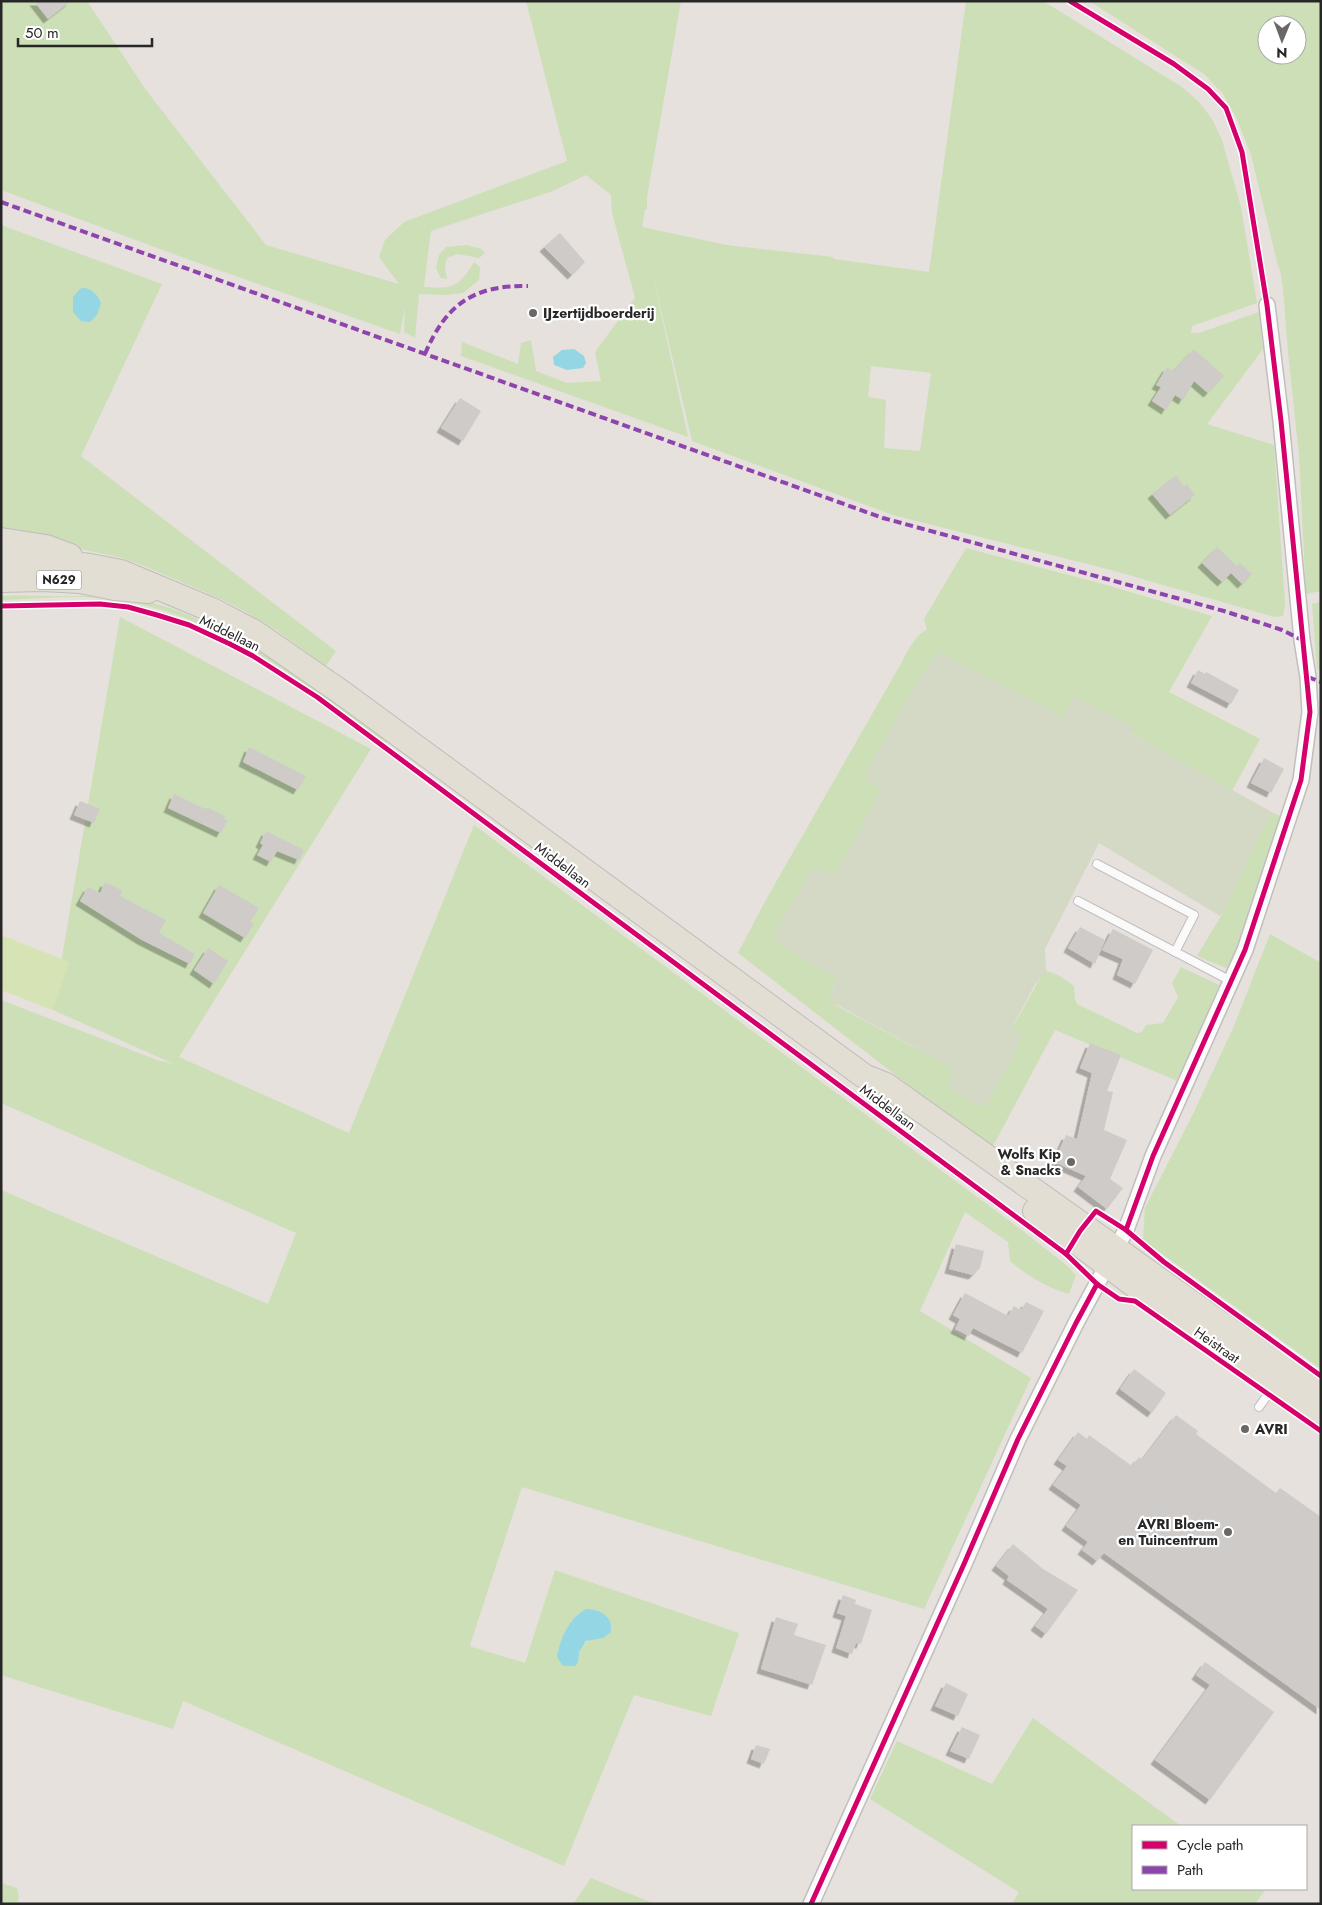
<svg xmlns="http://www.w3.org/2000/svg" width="1322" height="1905" font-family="Jost,sans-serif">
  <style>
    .green { fill: #ccdfb7; fill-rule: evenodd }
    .cemetery { fill: #d3d9c4 }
    .pitch { fill: #d6e3b4 }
    .water { fill: #94d6e3 }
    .building { fill: #cecbc8; filter: url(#shadow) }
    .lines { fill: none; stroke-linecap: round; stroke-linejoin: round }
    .service-casing { stroke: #c0bebe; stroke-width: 10 }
    .minor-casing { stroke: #c0bebe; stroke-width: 18 }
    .primary-casing { stroke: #bfbdbb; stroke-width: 26 }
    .service { stroke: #fbfafa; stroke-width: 8 }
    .minor { stroke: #fbfafa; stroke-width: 15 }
    .primary { stroke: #e3ded3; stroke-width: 24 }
    .quiet { stroke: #8e44ad; stroke-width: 4; stroke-dasharray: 8 4; stroke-linecap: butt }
    .cycleway-casing { stroke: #fff; stroke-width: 8 }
    .cycleway { stroke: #d6006c; stroke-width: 5 }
    .poi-dot { fill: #6a6866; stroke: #fff; stroke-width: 2 }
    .labels { text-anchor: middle; stroke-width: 4.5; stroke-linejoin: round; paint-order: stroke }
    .shield { fill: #fff; stroke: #686868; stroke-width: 1 }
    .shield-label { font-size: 12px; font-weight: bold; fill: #272727 }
    .poi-label { font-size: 14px; font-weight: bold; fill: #272727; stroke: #fff; text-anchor: start }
    .street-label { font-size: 14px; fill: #272727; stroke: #fff }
  </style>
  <defs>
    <filter id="shadow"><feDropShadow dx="-4.5" dy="4.5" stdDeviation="0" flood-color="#0004"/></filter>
  </defs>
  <rect width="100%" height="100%" fill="#e6e1dc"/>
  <g class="green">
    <path d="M1,1H87L146,90L266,245L399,284L379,257L385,240L404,222L567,161L526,1H681L647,197V209L645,210L642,227L727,245L833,257L834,259L929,272L966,1H1043L1182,87L1199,102L1212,119L1222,140L1241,207L1257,303L1192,326L1191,333H1199L1259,312L1263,349L1207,424L1274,445L1285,604L1283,616L1275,617L1111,570L893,515L692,441L652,271L688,437L461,356L462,342L518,364L521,343L531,340L536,371L567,383L601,381L595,352L635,298L612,213L611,195L586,175L553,191L431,231L424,287C453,289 458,288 474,262L480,267L479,280L463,293L446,295L419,294L415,338L404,332L405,307L400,334L187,259L1,190ZM871,366L931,373L920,451L884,448L886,400L868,397Z"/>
    <path d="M1089,1H1321V591L1306,594L1299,456L1288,352L1283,289L1280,269L1278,266L1251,155L1237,119L1223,94L1204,74ZM1267,25H1297V55H1267Z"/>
    <polygon points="1,225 162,284 81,456 336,651 326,666 277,631 246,612 221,599 144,566 122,558 1,532"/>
    <polygon points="467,245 481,249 485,253 479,258 458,254 447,258 445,267 447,279 441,278 436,268 439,255 446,247"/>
    <path d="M966,548L1103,584L1212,616L1169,692L1260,739L1232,791L1130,733L1133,727L1074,696L1063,718L939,652L921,675L868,770L865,779L878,787L880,791L846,857L834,874L826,872L779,926L774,939L791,951L836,977V981L831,991L837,1006L949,1066L952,1072L948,1083C958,1091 970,1104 983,1106L988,1102L1010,1063L1022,1038V1036L1014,1031L1013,1027L1044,971C1054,971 1066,980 1074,986L1075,999L1077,1004L1137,1033L1142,1032L1146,1025L1163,1023L1178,997L1172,983L1181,967L1219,985L1180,1082L1055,1030L993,1146L956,1122L738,953L768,896L899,667C906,656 914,634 927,630L924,619Z"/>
    <path d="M1,596C21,595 42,596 62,596C89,596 116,594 142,600C235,623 312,685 388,740L386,744C305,683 222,617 119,600C81,594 39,599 1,600Z"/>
    <polygon points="1321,602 1321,670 1317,669 1312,604"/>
    <path d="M120,617L371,749L179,1057L349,1133L474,825L1019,1228L1065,1264L1076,1275L1069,1294C1048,1288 1027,1276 1010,1261L1008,1242L965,1212L920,1311L1031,1378L924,1609L522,1487L470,1645L472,1647L525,1663L555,1570L739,1633L711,1716L634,1695L564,1866L183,1701L173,1729L1,1675V1190L268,1304L296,1233L1,1103V1000L157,1060L174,1064L53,1010ZM590,1609C601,1611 611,1617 612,1629C596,1637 577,1641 578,1662L558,1650L572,1621Z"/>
    <polygon points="1272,812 1282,817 1231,964 1229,967 1226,968 1197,956 1224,911 1251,852"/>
    <polygon points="1270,934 1321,963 1321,1369 1143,1240 1145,1208 1193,1114 1234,1026"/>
    <polygon points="1033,1718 1181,1826 1133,1826 1133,1889 1266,1889 1255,1904 1012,1904 1019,1892 870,1799 897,1741 992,1784"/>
    <polygon points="591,1878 655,1904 573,1904"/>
    <polygon points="1,1883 17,1888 19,1897 17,1904 1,1904"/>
  </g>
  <path class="cemetery" d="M939,652L1063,717L1074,696L1134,727L1131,734L1272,812L1251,852L1224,911L1220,916L1099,843L1045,949L1046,971L1034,986L1013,1026L1014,1031H1018L1022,1036V1038L1010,1063L988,1102L983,1106L977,1105L949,1088L948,1083L952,1072L949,1066L830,1001C827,992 837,986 836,977L791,951L774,939L779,926L812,868L834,874L846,857L880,791L878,787L865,779L868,770L921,675Z"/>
  <polygon class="pitch" points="1,935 69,962 53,1010 1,990"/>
  <g class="water">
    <path d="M81,288C91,287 97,294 101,303L97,315L90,322L81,321L73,312V297Z"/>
    <polygon points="574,349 584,356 586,363 583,368 567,370 554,365 553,357 562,350"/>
    <path d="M586,1609C600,1609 614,1617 611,1632L603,1638L586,1641L579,1652L578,1662L575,1666H563L557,1657C560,1639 569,1618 586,1609Z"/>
  </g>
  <g class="building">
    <polygon points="34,1 71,1 48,19"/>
    <polygon points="560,233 585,262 572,275 544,247"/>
    <polygon points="1194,349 1224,376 1208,393 1194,381 1183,400 1175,395 1166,410 1152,401 1161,387 1156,385 1167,367 1173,371"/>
    <polygon points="460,398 481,411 463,441 441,428"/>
    <polygon points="1176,475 1184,486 1187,484 1195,495 1170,515 1152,494"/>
    <polygon points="1217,547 1237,566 1240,563 1252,574 1242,584 1231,573 1222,582 1202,563"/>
    <polygon points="1198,670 1205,674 1206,672 1239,690 1231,704 1191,683"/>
    <polygon points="249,747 306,776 298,790 243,762"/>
    <polygon points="1264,758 1284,769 1271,793 1251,783"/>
    <polygon points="174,794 205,809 208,808 225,816 224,819 228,820 221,833 168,808"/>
    <polygon points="80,801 100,809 94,823 74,815"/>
    <polygon points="266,831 304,850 299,860 277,851 271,862 257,855 263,845 260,843"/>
    <polygon points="105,882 123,891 120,896 166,920 159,933 195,954 190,964 142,940 80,901 88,887 100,893"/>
    <polygon points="219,885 259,908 250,922 254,924 245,938 203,913"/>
    <polygon points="1080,927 1105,940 1095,964 1068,948"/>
    <polygon points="1113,929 1153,950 1135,984 1117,975 1123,959 1102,950"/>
    <polygon points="208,948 228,961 214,984 194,970"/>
    <polygon points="1090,1043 1121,1055 1107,1091 1113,1092 1104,1130 1127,1140 1110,1179 1123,1188 1107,1209 1078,1187 1086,1176 1054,1162 1066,1135 1077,1139 1092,1073 1080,1068"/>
    <polygon points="956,1244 984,1251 980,1268 973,1275 949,1269"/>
    <polygon points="965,1293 1008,1316 1014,1306 1021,1310 1026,1302 1044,1311 1022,1353 973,1328 969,1336 955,1329 960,1319 953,1315"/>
    <polygon points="1134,1369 1166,1393 1152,1413 1120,1389"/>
    <polygon points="1176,1415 1198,1431 1196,1434 1276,1493 1280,1488 1321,1517 1321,1710 1104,1553 1097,1561 1082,1550 1088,1542 1066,1526 1081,1505 1053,1485 1067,1466 1058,1460 1078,1432 1087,1439 1089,1435 1132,1466 1139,1457 1142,1460"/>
    <polygon points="1013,1544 1043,1569 1078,1590 1046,1634 1035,1626 1048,1609 1007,1580 1009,1576 996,1566"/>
    <polygon points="843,1595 856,1600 855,1604 872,1610 861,1644 856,1643 852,1654 836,1648 846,1616 837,1613"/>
    <polygon points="776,1617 798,1624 794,1635 826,1645 812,1685 761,1669"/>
    <polygon points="1205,1662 1274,1712 1210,1800 1155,1760 1210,1685 1196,1675"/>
    <polygon points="946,1683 968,1694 958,1716 935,1706"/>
    <polygon points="962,1727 980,1735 969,1759 950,1751"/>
    <polygon points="756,1745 770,1749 764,1764 751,1759"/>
  </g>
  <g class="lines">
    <defs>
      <g id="service">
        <polyline points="1097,864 1194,915 1175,952"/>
        <polyline points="1078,901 1231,981"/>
        <polyline points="1259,1407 1274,1386"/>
      </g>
      <polyline id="minor" points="811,1904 964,1564 1018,1439 1076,1323 1126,1230 1153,1156 1245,950 1301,780 1310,712 1308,677 1302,640 1281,421 1267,305"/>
      <g id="primary">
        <polyline points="1,540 46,547 70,556"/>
        <polyline points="1,563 55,562 90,566 121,572 212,610 254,632 341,692 864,1076 886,1085 1321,1395"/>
        <polyline points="1,580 43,579 80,581 115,588 148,591"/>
        <polyline points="1035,1211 1142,1291 1321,1416"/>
      </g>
    </defs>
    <use href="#service" class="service-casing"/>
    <use href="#minor" class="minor-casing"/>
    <use href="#primary" class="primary-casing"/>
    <use href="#service" class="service"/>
    <use href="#minor" class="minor"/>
    <use href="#primary" class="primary"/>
    <g class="quiet">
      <polyline points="1,202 883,518 1224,611 1282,630 1302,640"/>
      <path d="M425,354C446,304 474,285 528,286"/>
      <polyline points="1308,677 1321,682"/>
    </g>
    <defs>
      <g id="cycleway">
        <polyline points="1070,1 1174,64 1208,89 1226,108 1242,152 1267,305 1281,421 1310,712 1301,780 1245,950 1153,1156 1126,1230"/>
        <polyline points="1,606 100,604 128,607 157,615 189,625 230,644 253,656 317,697 1066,1254 1097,1284 1119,1299 1135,1301 1321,1431"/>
        <polyline points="1066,1254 1080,1231 1096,1211 1126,1230 1164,1262 1321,1376"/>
        <polyline points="811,1904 964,1564 1018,1439 1076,1323 1097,1284"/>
      </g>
    </defs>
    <use href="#cycleway" class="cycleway-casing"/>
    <use href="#cycleway" class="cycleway"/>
  </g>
  <g class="poi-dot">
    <circle cx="533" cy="313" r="5"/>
    <circle cx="1071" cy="1162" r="5"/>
    <circle cx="1245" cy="1429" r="5"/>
    <circle cx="1228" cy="1532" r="5"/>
  </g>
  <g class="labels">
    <rect class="shield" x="36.5" y="570.5" width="45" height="19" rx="4"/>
    <g class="shield-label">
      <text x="59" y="584">N629</text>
    </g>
    <g class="poi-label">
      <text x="543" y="318">IJzertijdboerderij</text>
      <text x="1061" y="1159" text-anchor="end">Wolfs Kip<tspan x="1061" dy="16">&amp; Snacks</tspan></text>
      <text x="1255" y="1434">AVRI</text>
      <text x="1218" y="1529" text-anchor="end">AVRI Bloem-<tspan x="1218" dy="16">en Tuincentrum</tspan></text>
    </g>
    <g class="street-label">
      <text transform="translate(230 633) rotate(26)" y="5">Middellaan</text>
      <text transform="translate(563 865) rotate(37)" y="5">Middellaan</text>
      <text transform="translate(888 1107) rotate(37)" y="5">Middellaan</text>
      <text transform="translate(1217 1345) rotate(35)" y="5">Heistraat</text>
    </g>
  </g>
  <rect width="1322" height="1905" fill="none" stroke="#272727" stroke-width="5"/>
  <rect x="1132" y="1825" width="175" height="65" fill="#ffffff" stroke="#a9a9a9"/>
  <rect x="1142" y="1841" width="25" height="8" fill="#d6006c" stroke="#a9a9a9"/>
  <text x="1177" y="1850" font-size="15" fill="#272727">Cycle path</text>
  <rect x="1142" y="1866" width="25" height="8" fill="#8e44ad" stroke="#a9a9a9"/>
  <text x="1177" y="1875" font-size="15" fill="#272727">Path</text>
  <g transform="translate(1282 40) rotate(181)"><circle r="24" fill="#ffffff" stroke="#a9a9a9"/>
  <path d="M0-4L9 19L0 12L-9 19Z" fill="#6a6866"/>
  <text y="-8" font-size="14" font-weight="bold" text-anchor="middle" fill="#272727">N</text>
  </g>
  <path d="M18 38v8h134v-8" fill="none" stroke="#272727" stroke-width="2.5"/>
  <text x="25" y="38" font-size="15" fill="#272727" stroke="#ffffff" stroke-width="4" paint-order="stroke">50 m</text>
</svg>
